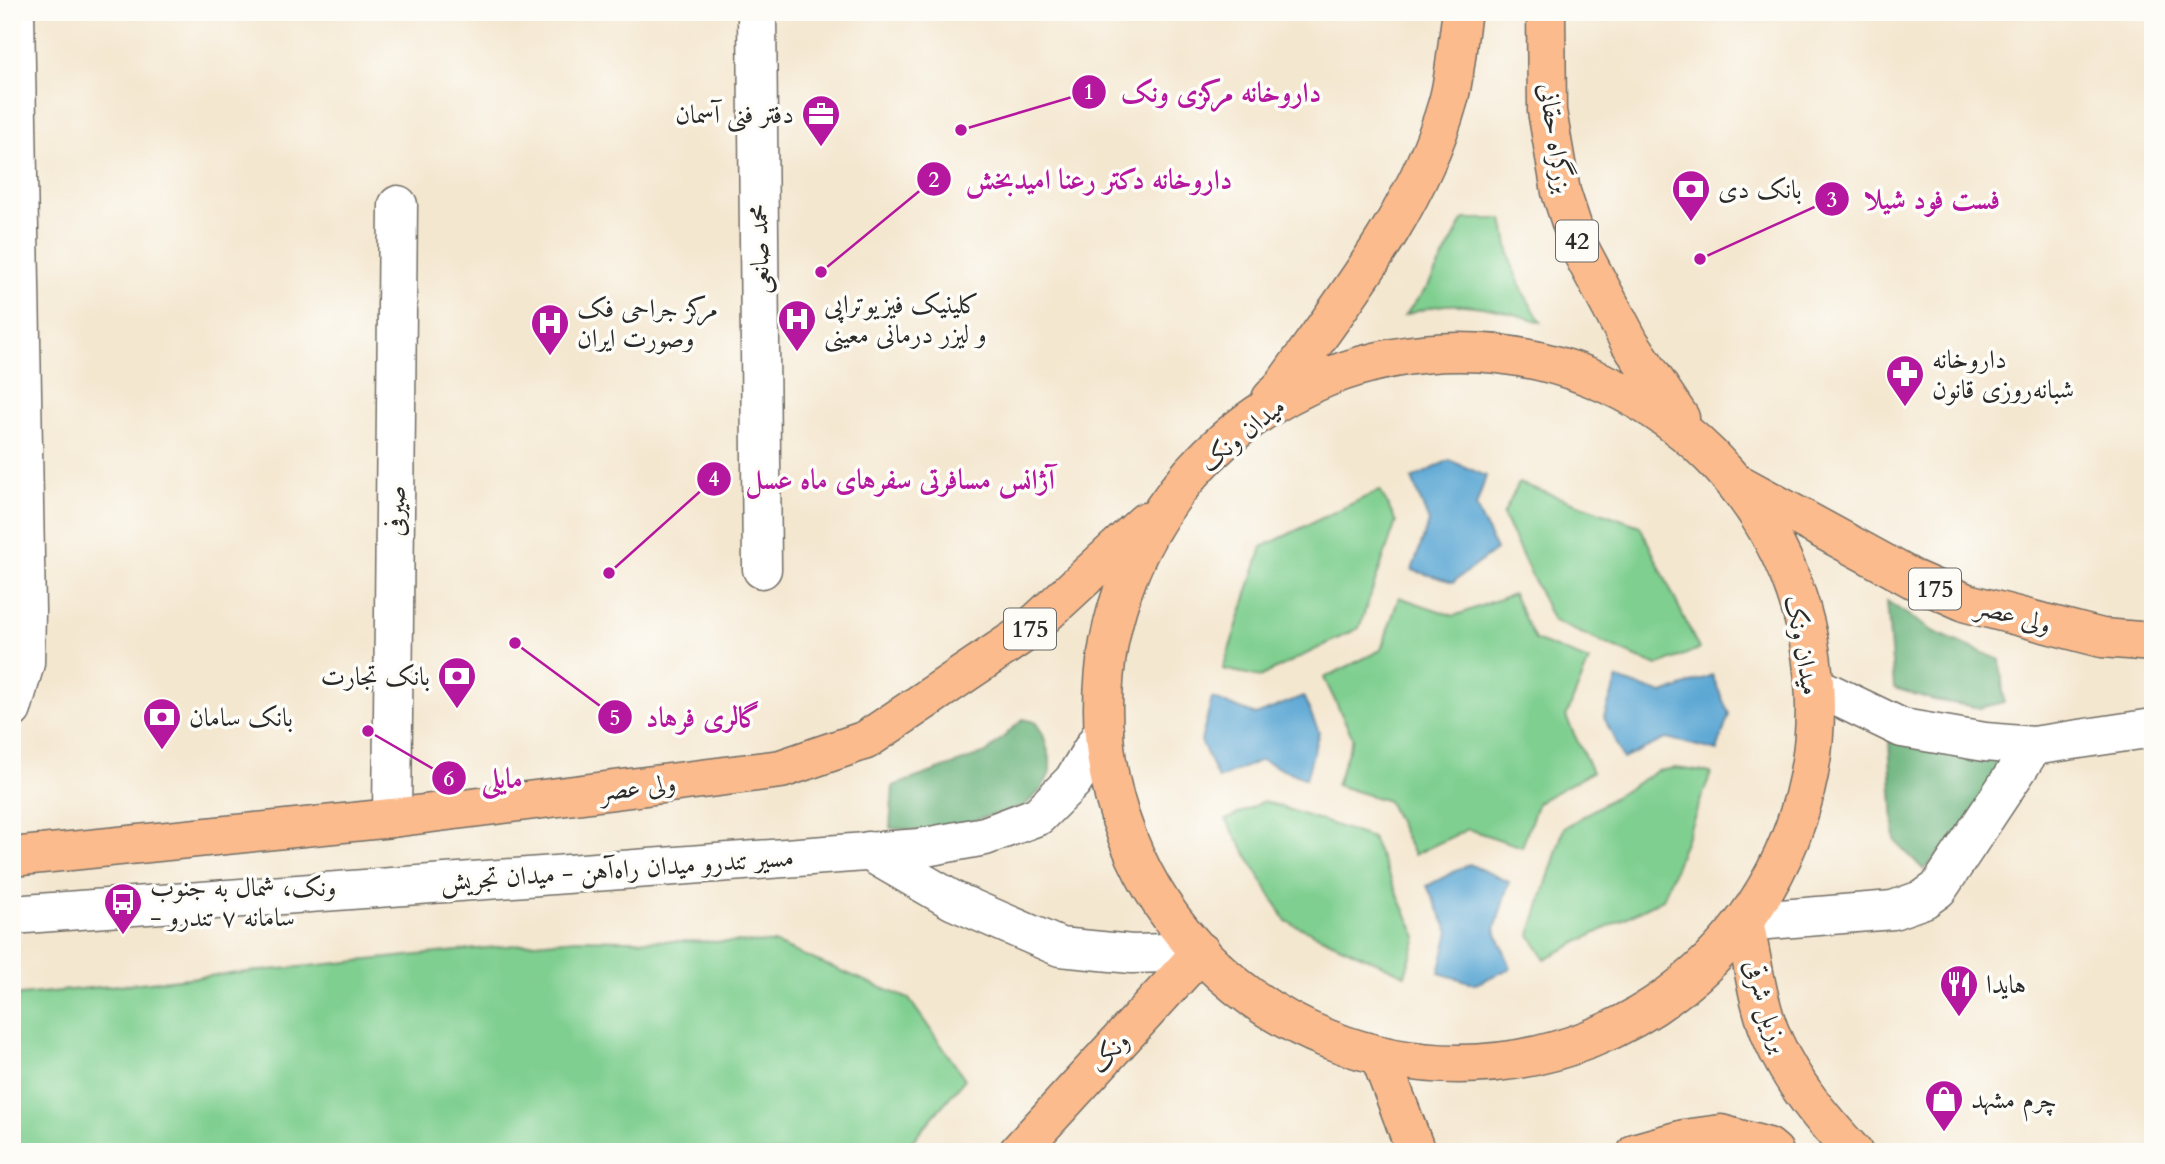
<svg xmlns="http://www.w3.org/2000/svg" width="2165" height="1164" font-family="Cardo,Amiri,serif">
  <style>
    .green { fill: #7fcf90; stroke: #557d5e; stroke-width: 2 }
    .forest { fill: #67b27a; stroke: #496e52; stroke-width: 2 }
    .water { fill: #5ba7d4; stroke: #436980; stroke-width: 2 }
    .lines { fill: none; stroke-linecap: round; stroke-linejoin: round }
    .minor-casing { stroke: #716d65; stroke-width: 41 }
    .major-casing { stroke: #716d65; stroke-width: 41 }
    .minor { stroke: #fff; stroke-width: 38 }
    .major { stroke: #fbbb8d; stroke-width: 38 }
    .labels { text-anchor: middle; stroke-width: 7; stroke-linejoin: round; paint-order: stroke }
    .shield { fill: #fdfcf7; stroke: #6a6a68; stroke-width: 2 }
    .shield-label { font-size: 24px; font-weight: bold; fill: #2b2b2b }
    .poi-label { font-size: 26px; fill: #2b2b2b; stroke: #fdfcf7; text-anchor: start }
    .street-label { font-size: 26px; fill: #2b2b2b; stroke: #fdfcf7 }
    .leader { fill: none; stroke: #b5179e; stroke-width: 2.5 }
    .callout-dot { fill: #b5179e; stroke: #fdfcf7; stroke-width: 2.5 }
    .mark-label { font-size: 21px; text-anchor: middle; font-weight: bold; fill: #fff }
    .callout-label { font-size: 28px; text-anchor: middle; font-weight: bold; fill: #b5179e; stroke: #fdfcf7; stroke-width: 7; stroke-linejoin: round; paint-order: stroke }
  </style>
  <rect width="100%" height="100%" fill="#fdfcf7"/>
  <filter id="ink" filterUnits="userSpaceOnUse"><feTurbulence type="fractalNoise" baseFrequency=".0143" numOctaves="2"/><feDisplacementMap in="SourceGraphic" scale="14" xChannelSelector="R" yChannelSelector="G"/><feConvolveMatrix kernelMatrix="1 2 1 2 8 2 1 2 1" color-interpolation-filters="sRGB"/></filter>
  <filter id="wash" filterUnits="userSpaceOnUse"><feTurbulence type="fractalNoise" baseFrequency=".00686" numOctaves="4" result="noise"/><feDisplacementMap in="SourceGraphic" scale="28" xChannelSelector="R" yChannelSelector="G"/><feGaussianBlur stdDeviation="1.57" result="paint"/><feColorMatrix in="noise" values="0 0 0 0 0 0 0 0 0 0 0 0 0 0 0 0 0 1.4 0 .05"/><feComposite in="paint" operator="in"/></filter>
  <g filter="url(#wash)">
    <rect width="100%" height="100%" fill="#f4e7d0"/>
    <g class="green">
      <path d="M1464,219H1503L1512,266L1523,292L1541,322C1508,312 1472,301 1437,306C1426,308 1415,312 1405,315L1428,286Z"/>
      <polygon points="1519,483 1640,526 1699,649 1657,666 1553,621 1503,515"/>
      <polygon points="1380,490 1396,522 1359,628 1260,677 1223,669 1262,547"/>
      <polygon points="1513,594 1535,640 1589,661 1566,717 1592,772 1538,802 1522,847 1468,829 1414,855 1388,801 1336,785 1353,738 1324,678 1381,650 1399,597 1454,616"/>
      <polygon points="1676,768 1711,773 1663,899 1545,959 1530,935 1564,828 1657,771"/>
      <polygon points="1264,801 1372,838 1417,937 1405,975 1286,921 1226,820"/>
      <polygon points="575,939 774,943 909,999 965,1079 903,1152 12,1152 12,996"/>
    </g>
    <g class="forest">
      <polygon points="1887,601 1932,631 2000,660 2004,702 1981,708 1934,700 1894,688"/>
      <polygon points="1023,719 1035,722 1043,734 1050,759 1050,773 1041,790 1024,806 932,832 890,828 893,786 986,753"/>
      <polygon points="1889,741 2000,755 2003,783 1924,870 1895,841"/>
    </g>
    <g class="water">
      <polygon points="1449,460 1486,476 1476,507 1496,550 1453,582 1412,570 1429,522 1412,479"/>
      <polygon points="1712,675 1729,714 1717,751 1667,738 1623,759 1604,717 1617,679 1663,694"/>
      <polygon points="1303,696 1319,732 1306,779 1261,760 1218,779 1201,741 1212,698 1256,715"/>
      <polygon points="1469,864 1509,882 1495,929 1511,968 1476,984 1439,973 1449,932 1427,886"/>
    </g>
  </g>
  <g filter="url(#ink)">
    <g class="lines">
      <defs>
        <g id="minor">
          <polyline points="757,12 762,569"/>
          <polyline points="1815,686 1902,728 1985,742 2033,746 2153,728"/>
          <polyline points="12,709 25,663 26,611 15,12"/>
          <polyline points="392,818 398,205"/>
          <polyline points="868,851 954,901 1060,947 1132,954 1201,952"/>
          <polyline points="12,915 920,848 985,836 1038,816 1073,781 1104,730"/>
          <polyline points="1744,922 1893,910 1924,899 1938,889 2033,746"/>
        </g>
        <g id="major">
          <polyline points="1546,12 1547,111 1561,192 1579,247 1630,343 1680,418"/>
          <circle cx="1459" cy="708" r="356"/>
          <path d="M1271,399L1283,386C1346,297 1418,208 1448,102C1456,73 1457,41 1462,12"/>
          <polyline points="1741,485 1913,579 1967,603 2102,638 2153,642"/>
          <polyline points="12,857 392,818 781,769 866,740 921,703 1026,632 1145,522"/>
          <path d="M1744,922C1753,961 1757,1005 1774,1042C1793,1084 1822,1119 1853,1152"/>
          <polyline points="1380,1057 1416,1152"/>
          <polyline points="1018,1152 1201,952"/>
          <polyline points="1637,1152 1684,1139 1721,1134 1768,1147 1774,1152"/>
        </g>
      </defs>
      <use href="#minor" class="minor-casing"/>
      <use href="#major" class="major-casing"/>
      <use href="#minor" class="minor"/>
      <use href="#major" class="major"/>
    </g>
  </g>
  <defs>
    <symbol id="office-pin" viewBox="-11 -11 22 30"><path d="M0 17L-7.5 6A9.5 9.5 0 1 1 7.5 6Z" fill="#b5179e" stroke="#fdfcf7"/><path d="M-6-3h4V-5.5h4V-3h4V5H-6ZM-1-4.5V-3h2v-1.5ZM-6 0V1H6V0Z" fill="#fff"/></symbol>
    <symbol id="bank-pin" viewBox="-11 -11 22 30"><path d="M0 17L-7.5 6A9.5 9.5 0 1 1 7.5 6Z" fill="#b5179e" stroke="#fdfcf7"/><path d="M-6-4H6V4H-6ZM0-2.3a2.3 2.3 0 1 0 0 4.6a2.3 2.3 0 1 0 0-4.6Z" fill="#fff"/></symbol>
    <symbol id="hospital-pin" viewBox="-11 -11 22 30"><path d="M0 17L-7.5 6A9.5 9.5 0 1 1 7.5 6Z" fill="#b5179e" stroke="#fdfcf7"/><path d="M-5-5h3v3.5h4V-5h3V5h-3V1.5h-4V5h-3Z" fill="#fff"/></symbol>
    <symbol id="pharmacy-pin" viewBox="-11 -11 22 30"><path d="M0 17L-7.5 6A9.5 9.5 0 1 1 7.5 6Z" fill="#b5179e" stroke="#fdfcf7"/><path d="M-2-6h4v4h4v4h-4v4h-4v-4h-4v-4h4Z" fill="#fff"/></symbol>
    <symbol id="bus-pin" viewBox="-11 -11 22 30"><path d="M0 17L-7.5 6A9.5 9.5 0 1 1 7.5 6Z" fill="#b5179e" stroke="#fdfcf7"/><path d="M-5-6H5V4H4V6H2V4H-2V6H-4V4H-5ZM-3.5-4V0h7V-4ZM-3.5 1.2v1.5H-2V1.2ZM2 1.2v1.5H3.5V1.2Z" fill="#fff"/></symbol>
    <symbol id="restaurant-pin" viewBox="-11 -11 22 30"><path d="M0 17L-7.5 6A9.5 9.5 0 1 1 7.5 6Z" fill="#b5179e" stroke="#fdfcf7"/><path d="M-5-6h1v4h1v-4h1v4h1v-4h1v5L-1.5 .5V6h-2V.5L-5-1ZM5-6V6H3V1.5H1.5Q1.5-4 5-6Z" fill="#fff"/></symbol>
    <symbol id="shop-pin" viewBox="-11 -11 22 30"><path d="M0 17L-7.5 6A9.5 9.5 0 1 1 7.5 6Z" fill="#b5179e" stroke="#fdfcf7"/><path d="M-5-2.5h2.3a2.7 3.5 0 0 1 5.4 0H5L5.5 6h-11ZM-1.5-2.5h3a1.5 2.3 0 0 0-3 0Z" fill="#fff"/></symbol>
  </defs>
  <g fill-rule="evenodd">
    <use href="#office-pin" x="799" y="92" width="44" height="60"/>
    <use href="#bank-pin" x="1669" y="167" width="44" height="60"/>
    <use href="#hospital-pin" x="775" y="297" width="44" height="60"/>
    <use href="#hospital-pin" x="528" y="301" width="44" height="60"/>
    <use href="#pharmacy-pin" x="1883" y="352" width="44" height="60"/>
    <use href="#bank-pin" x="435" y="654" width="44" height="60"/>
    <use href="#bank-pin" x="140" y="695" width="44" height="60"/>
    <use href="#bus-pin" x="101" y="880" width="44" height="60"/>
    <use href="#restaurant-pin" x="1937" y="962" width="44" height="60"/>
    <use href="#shop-pin" x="1922" y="1077" width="44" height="60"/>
  </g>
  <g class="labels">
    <g class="shield">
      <rect x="1556" y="220.5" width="42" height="41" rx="5"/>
      <rect x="1909" y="568.5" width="52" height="41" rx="5"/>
      <rect x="1004" y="608.5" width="52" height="41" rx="5"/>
    </g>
    <g class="shield-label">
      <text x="1577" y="249">42</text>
      <text x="1935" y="597">175</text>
      <text x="1030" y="637">175</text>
    </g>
    <g class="poi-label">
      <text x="794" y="123" text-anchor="end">دفتر فنی آسمان</text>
      <text x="1718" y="198">بانک دی</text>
      <text x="824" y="313">کلینیک فیزیوتراپی<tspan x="824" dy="30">و لیزر درمانی معینی</tspan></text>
      <text x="577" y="317">مرکز جراحی فک<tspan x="577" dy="30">وصورت ایران</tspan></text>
      <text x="1932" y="368">داروخانه<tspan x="1932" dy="30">شبانه‌روزی قانون</tspan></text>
      <text x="430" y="685" text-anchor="end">بانک تجارت</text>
      <text x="189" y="726">بانک سامان</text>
      <text x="150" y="896">ونک، شمال به جنوب<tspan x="150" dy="30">- سامانه ۷ تندرو</tspan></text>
      <text x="1986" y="993">هایدا</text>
      <text x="1971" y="1108">چرم مشهد</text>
    </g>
    <g class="street-label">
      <text transform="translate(1556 138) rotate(82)" y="9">بزرگراه حقانی</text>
      <text transform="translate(759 249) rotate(-91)" y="9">محمد صانعی</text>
      <text transform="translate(1242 434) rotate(-39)" y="9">میدان ونک</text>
      <text transform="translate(395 511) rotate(-89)" y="9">صیرفی</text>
      <text transform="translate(2014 615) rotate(15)" y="9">ولی عصر</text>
      <text transform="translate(1803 645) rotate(80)" y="9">میدان ونک</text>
      <text transform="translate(638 787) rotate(-7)" y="9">ولی عصر</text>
      <text transform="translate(617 869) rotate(-4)" y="9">مسیر تندرو میدان راه‌آهن - میدان تجریش</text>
      <text transform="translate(1767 1006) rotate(73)" y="9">برزیل شرقی</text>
      <text transform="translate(1109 1052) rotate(-47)" y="9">ونک</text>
    </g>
  </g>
  <path class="leader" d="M961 130L1089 92M821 272L934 179M1700 259L1832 199M609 573L714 479M515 643L615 717M368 731L449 778"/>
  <g class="callout-dot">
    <circle cx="961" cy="130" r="7"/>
    <circle cx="821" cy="272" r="7"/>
    <circle cx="1700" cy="259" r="7"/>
    <circle cx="609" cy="573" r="7"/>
    <circle cx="515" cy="643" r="7"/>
    <circle cx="368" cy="731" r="7"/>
    <circle cx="1089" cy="92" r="18"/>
    <circle cx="934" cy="179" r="18"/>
    <circle cx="1832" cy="199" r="18"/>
    <circle cx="714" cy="479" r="18"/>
    <circle cx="615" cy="717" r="18"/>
    <circle cx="449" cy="778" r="18"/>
  </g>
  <g class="mark-label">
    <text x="1089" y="99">1</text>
    <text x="934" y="187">2</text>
    <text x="1832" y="207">3</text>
    <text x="714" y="486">4</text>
    <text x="615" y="725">5</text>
    <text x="449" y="786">6</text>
  </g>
  <g class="callout-label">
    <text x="1221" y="102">داروخانه مرکزی ونک</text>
    <text x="1099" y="189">داروخانه دکتر رعنا امیدبخش</text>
    <text x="1932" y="209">فست فود شیلا</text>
    <text x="900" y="489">آژانس مسافرتی سفرهای ماه عسل</text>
    <text x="703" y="727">گالری فرهاد</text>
    <text x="502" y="788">مایلی</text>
  </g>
  <rect width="2165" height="1164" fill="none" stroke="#fdfcf7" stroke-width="42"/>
</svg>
